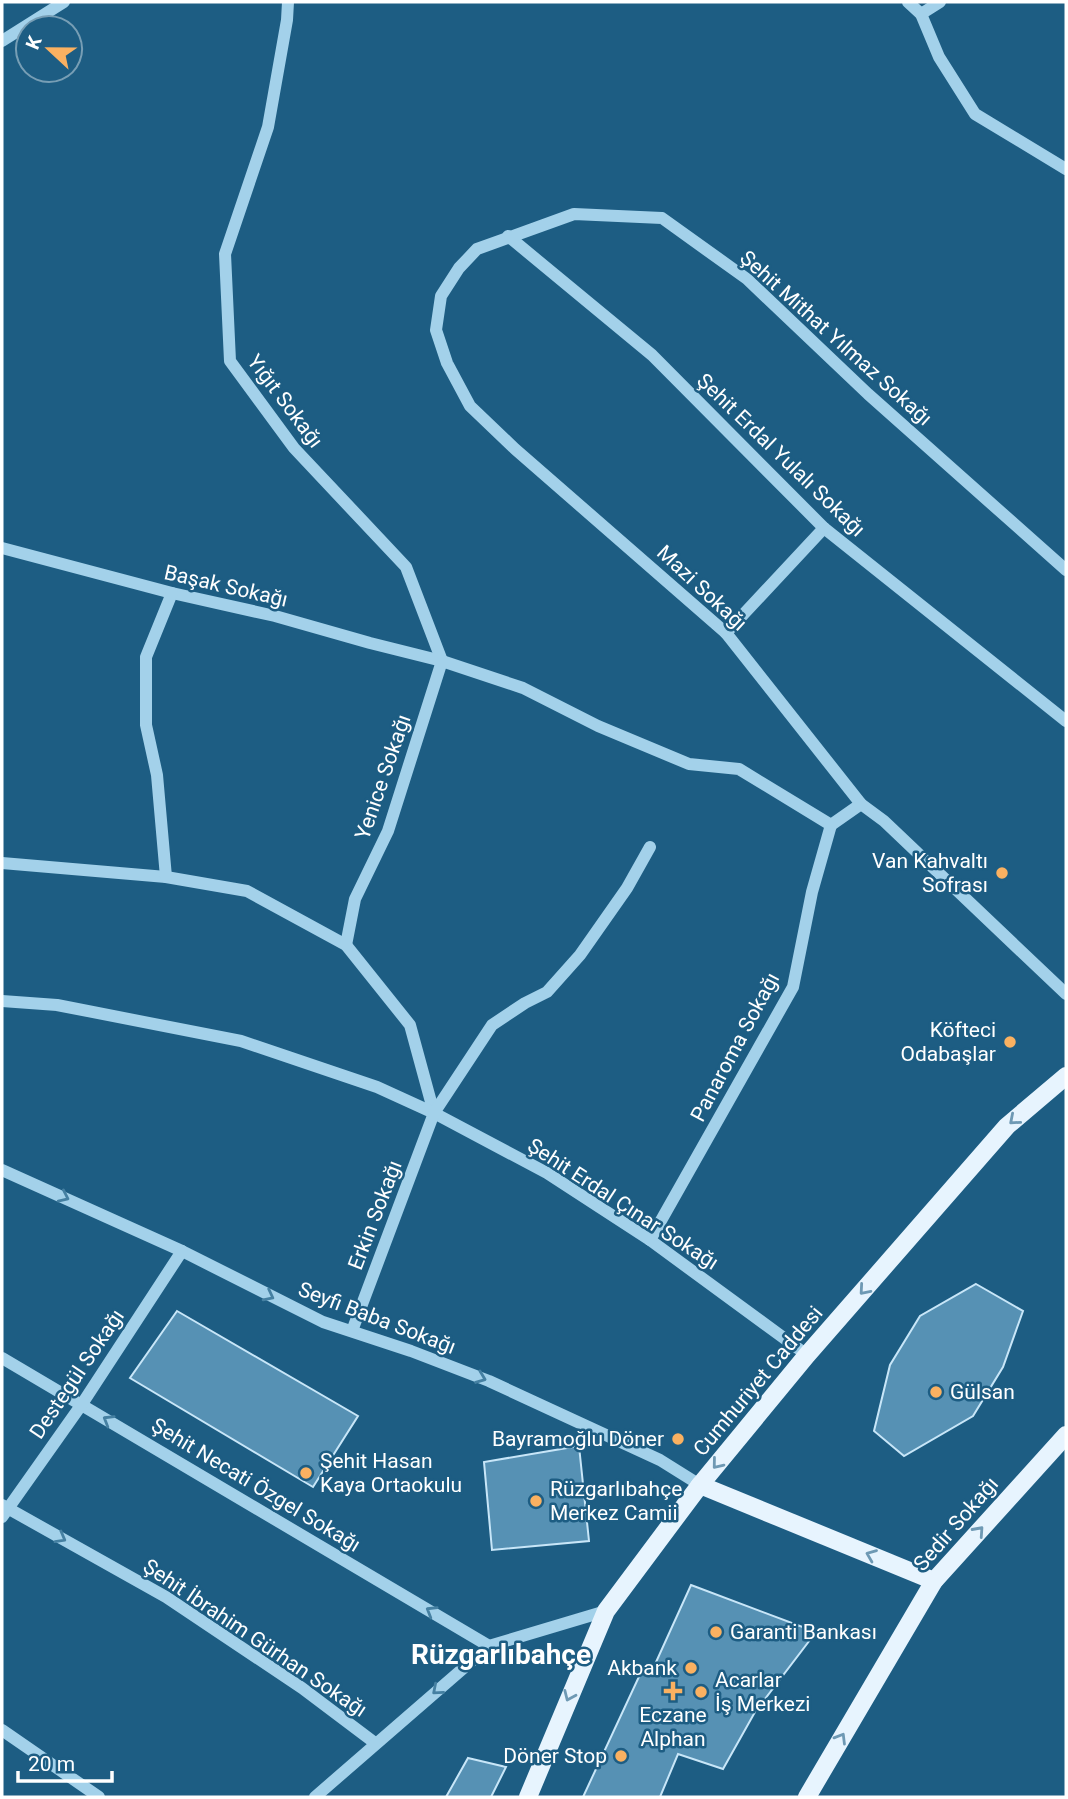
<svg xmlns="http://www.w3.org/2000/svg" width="1068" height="1799" font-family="Roboto,sans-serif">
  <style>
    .building { fill: #5691b4; stroke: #c8e6f8; stroke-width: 2 }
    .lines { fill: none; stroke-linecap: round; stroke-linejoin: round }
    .minor { stroke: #a3d1ea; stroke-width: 12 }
    .major { stroke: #e7f4fe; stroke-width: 18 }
    .oneway { stroke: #6e99b4 }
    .oneway2 { stroke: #4580a2 }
    .poi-dot { fill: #fab161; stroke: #1d5d83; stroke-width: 2.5 }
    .labels { text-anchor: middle; stroke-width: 5; stroke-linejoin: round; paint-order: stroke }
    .street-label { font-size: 21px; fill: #fff; stroke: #1d5d83 }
    .poi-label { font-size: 21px; fill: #fff; stroke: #1d5d83; text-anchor: end }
    .district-label { font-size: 28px; font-weight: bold; fill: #fff; stroke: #1d5d83 }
  </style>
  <rect width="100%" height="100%" fill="#1d5d83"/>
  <g class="building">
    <polygon points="976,1284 1023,1311 1003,1367 973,1416 904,1456 874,1431 890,1365 920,1316"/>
    <polygon points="177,1311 358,1416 313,1487 130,1378"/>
    <polygon points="579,1446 589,1541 492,1550 484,1462"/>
    <polygon points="691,1585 816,1632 755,1712 723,1769 678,1754 660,1797 583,1797 643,1668 652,1671"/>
    <polygon points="468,1758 506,1767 491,1797 446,1797"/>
  </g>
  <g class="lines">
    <g class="minor">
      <polyline points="288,2 287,20 268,127 225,254 230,361 294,448 406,567 442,661"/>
      <polyline points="908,2 921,14 939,57 975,114 1066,169"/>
      <polyline points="921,14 940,2"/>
      <polyline points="2,41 64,2"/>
      <polyline points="508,236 652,355 824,528 1066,721"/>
      <polyline points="2,548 172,593 275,616 370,643 442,661 523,688 598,726 689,764 739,769 831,825 812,892 793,987 650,1240"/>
      <polyline points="1066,570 868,394 747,279 662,218 574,214 477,249 459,268 441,296 436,330 447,363 470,406 515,449 726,633 861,804 884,821 1066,994"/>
      <polyline points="726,633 824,528"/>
      <polyline points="831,825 861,804"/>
      <polyline points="2,863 166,877 247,891 346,945 410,1025 434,1113"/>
      <polyline points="166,877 157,775 146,725 146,657 172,593"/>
      <polyline points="346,945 355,899 388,831 442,661"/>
      <polyline points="2,1001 57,1005 241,1041 377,1087 434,1113 547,1173 650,1240 807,1355"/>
      <polyline points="2,1170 182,1251 323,1322 411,1351 489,1381 660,1460 700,1485"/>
      <polyline points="352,1331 434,1113 492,1025 525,1003 547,992 580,955 627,888 650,847"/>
      <polyline points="2,1358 489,1646"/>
      <polyline points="2,1505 166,1597 302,1688 375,1743"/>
      <polyline points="2,1517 82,1404 182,1251"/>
      <polyline points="2,1730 99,1797"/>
      <polyline points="315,1797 489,1646 606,1611"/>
    </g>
    <g class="major">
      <polyline points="700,1485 934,1581"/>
      <polyline points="528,1797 606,1611 700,1485 807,1355 1007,1126 1066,1076"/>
      <polyline points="807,1797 934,1581 1066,1435"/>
    </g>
  </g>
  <defs><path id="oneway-chevron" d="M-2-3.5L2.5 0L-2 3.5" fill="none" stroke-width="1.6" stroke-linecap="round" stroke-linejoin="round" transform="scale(1.75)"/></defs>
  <g class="oneway">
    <use href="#oneway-chevron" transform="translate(1014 1120) rotate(139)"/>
    <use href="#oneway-chevron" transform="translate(864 1290) rotate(131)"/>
    <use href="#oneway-chevron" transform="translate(717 1464) rotate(129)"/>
    <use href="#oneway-chevron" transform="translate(979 1531) rotate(-48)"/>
    <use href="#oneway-chevron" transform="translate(871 1555) rotate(-158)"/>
    <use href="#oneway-chevron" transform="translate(569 1696) rotate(114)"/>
    <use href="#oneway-chevron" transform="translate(841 1738) rotate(-59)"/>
  </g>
  <g class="oneway2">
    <use href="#oneway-chevron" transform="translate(64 1197) rotate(25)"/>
    <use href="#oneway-chevron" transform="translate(269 1296) rotate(27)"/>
    <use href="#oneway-chevron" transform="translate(481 1378) rotate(21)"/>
    <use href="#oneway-chevron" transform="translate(108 1420) rotate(-149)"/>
    <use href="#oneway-chevron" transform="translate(61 1538) rotate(29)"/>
    <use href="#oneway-chevron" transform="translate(431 1611) rotate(-149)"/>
    <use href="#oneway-chevron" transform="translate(437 1690) rotate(139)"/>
  </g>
  <g class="poi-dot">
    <circle cx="1002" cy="873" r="7"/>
    <circle cx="1010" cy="1042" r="7"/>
    <circle cx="936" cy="1392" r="7"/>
    <circle cx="678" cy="1439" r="7"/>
    <circle cx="306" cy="1473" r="7"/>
    <circle cx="536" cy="1501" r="7"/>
    <circle cx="716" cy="1632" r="7"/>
    <circle cx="691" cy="1668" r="7"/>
    <path d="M669.5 1680.5h7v7h7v7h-7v7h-7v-7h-7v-7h7z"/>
    <circle cx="701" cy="1692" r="7"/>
    <circle cx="621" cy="1756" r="7"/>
  </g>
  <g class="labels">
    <g class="street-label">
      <text transform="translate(836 338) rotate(42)" y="7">Şehit Mithat Yılmaz Sokağı</text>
      <text transform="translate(285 401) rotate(53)" y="7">Yığıt Sokağı</text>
      <text transform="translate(781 455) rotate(44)" y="7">Şehit Erdal Yulalı Sokağı</text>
      <text transform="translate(226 586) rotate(13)" y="7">Başak Sokağı</text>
      <text transform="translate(702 588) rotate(43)" y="7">Mazi Sokağı</text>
      <text transform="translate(383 777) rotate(-71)" y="7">Yenice Sokağı</text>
      <text transform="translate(735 1047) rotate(-62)" y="7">Panaroma Sokağı</text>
      <text transform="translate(623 1204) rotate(33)" y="7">Şehit Erdal Çınar Sokağı</text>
      <text transform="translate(375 1215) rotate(-69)" y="7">Erkin Sokağı</text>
      <text transform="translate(377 1318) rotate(21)" y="7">Seyfi Baba Sokağı</text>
      <text transform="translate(77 1374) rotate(-56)" y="7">Destegül Sokağı</text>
      <text transform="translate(758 1381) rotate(-50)" y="7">Cumhuriyet Caddesi</text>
      <text transform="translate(256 1485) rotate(31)" y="7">Şehit Necati Özgel Sokağı</text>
      <text transform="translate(956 1524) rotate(-49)" y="7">Sedir Sokağı</text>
      <text transform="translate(255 1638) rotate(34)" y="7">Şehit İbrahim Gürhan Sokağı</text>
    </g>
    <g class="poi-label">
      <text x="988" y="868">Van Kahvaltı<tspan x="988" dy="24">Sofrası</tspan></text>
      <text x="996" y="1037">Köfteci<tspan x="996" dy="24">Odabaşlar</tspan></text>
      <text x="950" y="1399" text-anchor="start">Gülsan</text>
      <text x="664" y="1446">Bayramoğlu Döner</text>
      <text x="320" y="1468" text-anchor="start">Şehit Hasan<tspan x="320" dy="24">Kaya Ortaokulu</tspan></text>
      <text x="550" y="1496" text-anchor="start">Rüzgarlıbahçe<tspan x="550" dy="24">Merkez Camii</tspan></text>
      <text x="730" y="1639" text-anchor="start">Garanti Bankası</text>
      <text x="677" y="1675">Akbank</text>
      <text x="715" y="1687" text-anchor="start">Acarlar<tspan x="715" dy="24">İş Merkezi</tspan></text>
      <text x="673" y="1722" text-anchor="middle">Eczane<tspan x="673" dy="24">Alphan</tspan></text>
      <text x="607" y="1763">Döner Stop</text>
    </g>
    <g class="district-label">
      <text x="501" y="1664">Rüzgarlıbahçe</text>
    </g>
  </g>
  <rect width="1068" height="1799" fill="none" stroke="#ffffff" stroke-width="7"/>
  <g transform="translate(49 49) rotate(292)"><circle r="33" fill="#1d5d83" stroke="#779eb5" stroke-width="2"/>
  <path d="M0-5L12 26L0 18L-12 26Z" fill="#fab161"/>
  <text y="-10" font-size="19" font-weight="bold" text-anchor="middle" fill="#ffffff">K</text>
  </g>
  <path d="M18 1771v10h94v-10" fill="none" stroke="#ffffff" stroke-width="3.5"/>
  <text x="28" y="1771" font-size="21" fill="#ffffff" stroke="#1d5d83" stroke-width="5" paint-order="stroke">20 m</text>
</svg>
